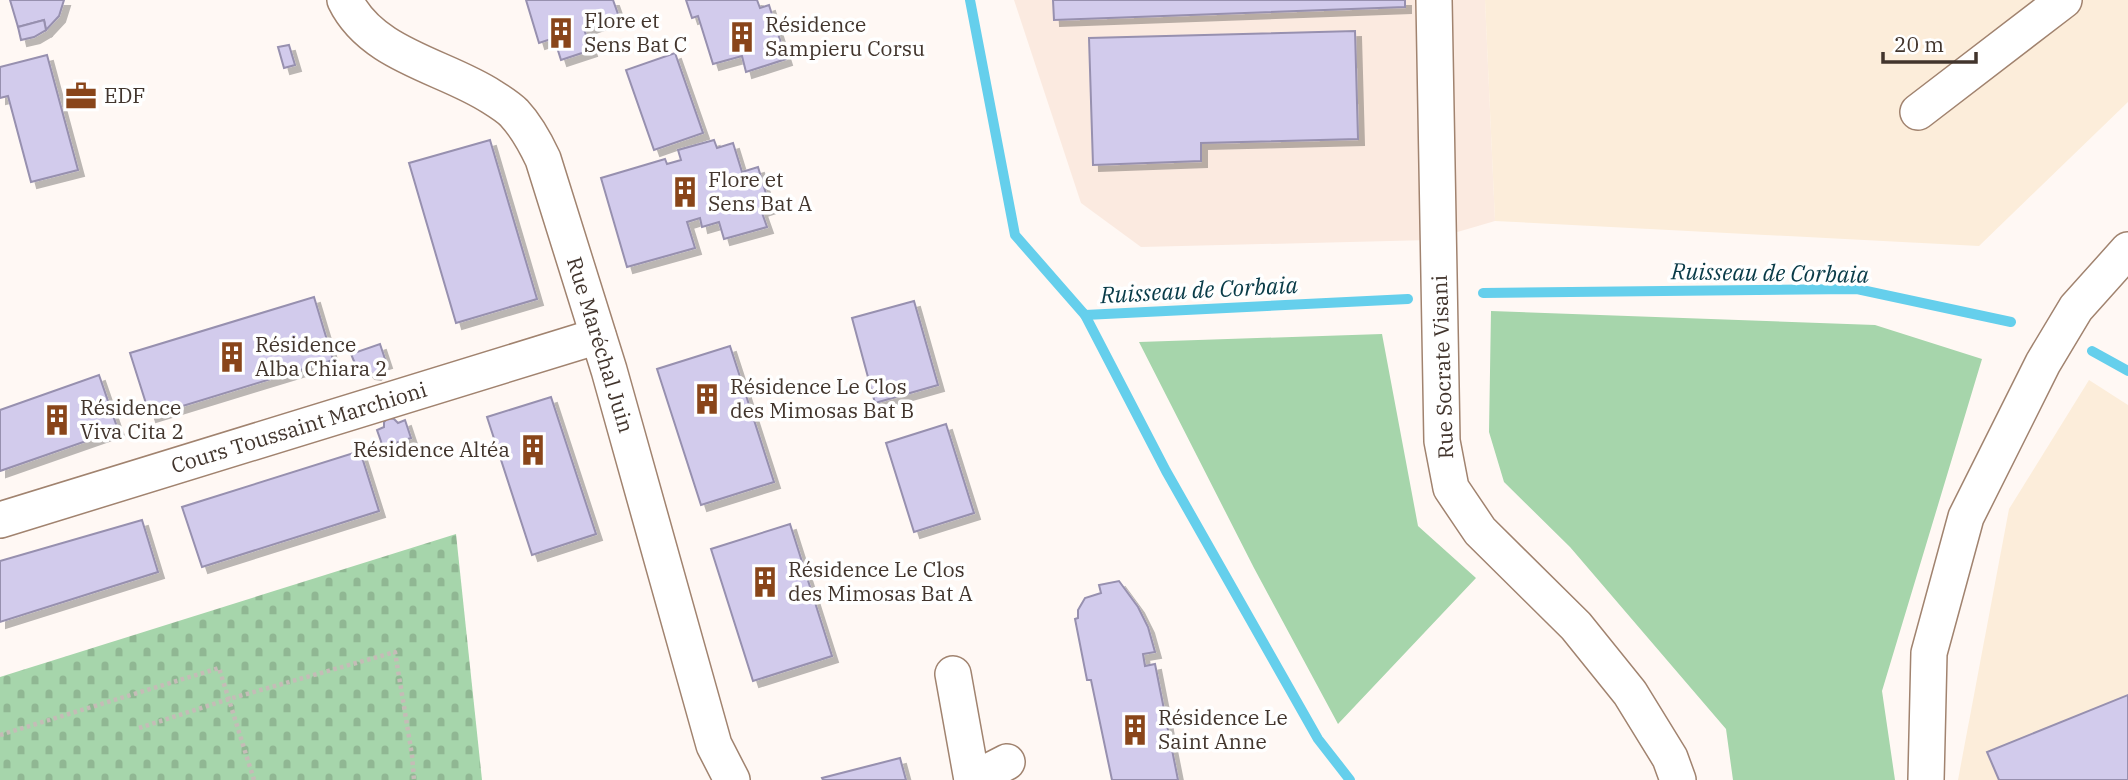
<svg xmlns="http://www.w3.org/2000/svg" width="2128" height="780" font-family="'IBM Plex Serif',serif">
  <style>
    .built { fill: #fbeae0 }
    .industrial { fill: #fcedda }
    .grass { fill: #a6d5ab }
    .cemetery { fill: url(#cemetery-stones) }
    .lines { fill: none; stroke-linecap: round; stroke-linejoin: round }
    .stream { stroke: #65cfec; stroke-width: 10 }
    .building { fill: #d2cbec; stroke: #9790af; stroke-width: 2; filter: url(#shadow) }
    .minor-casing { stroke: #a1836f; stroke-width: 38 }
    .path { stroke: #c5bcb7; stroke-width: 4.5; stroke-dasharray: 3.5 3.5; stroke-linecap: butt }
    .minor { stroke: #fff; stroke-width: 35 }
    .labels { text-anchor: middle; stroke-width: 7; stroke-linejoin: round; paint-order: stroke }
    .poi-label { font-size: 21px; fill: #42352d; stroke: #fff; text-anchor: start }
    .street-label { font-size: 21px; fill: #42352d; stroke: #fff }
    .water-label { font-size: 23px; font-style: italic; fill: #093b48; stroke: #fff }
  </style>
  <defs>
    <pattern id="cemetery-stones" width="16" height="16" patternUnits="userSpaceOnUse" patternTransform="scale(1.75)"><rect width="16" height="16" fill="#a6d5ab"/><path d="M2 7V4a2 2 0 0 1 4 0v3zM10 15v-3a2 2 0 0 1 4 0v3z" fill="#90b793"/></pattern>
    <filter id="shadow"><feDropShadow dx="6" dy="6" stdDeviation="0" flood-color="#0004"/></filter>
  </defs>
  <rect width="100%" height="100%" fill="#fff8f4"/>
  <polygon class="built" points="1014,0 1485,0 1495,221 1430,240 1141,247 1081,203"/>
  <g class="industrial">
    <polygon points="1485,0 2128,0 2128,102 1979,246 1495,221"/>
    <polygon points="2089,380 2128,405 2128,780 1958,780 2009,509"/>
  </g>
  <g class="grass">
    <polygon points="1491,311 1875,325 1982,359 1882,691 1895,780 1733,780 1726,729 1570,547 1504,482 1489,432"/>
    <polygon points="1382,334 1418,526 1476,578 1338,724 1254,568 1139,342"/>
  </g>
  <polygon class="cemetery" points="456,534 482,780 0,780 0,677"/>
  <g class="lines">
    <g class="stream">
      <polyline points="970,0 1015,235 1085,315 1408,299"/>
      <polyline points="1483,293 1857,289 2011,322"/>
      <polyline points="1085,315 1166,471 1318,739 1350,780"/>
      <polyline points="2092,351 2128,371"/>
    </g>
  </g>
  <g class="building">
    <polygon points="10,0 64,0 59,16 46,30 44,20 18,27"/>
    <polygon points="526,0 613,0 619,17 584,29 591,50 561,60 554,38 539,43"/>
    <polygon points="686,0 757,0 760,8 769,5 786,59 746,72 742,56 713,64 698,16 692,18"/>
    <polygon points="1053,0 1405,0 1405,7 1054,20"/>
    <polygon points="44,20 46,30 34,37 21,40 18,27"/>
    <polygon points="1355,31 1358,139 1201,143 1201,161 1093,165 1089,38"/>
    <polygon points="289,45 295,65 284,68 278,47"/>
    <polygon points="675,53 703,133 654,150 626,70"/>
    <polygon points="47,55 78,170 31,182 8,96 0,98 0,67"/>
    <polygon points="490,140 537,299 456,323 409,163"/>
    <polygon points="714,140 717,148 733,143 742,172 758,167 770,207 761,210 767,227 724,239 719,222 702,227 700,218 687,222 695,248 627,267 601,178 665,159 667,164 681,160 678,150"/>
    <polygon points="314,297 333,360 150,416 130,353"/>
    <polygon points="914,301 938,385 875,403 852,318"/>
    <polygon points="380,344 386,362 380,364 379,370 375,374 369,373 365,369 358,371 351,354"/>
    <polygon points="730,346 774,482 701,505 657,369"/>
    <polygon points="99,375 118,430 0,471 0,410"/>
    <polygon points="551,397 596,534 532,555 487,417"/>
    <polygon points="388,418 394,419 398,423 405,420 411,438 383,447 377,430 384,427 384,422"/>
    <polygon points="946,424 974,513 914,532 886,443"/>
    <polygon points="360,451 379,511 202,567 182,507"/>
    <polygon points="142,520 158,572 0,622 0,561"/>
    <polygon points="790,524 832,656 753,681 711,549"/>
    <polygon points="1119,581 1138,607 1148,627 1155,652 1143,654 1145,666 1155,664 1178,780 1112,780 1091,680 1087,680 1075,619 1078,618 1078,610 1085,598 1101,593 1099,585"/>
    <polygon points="2128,695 2128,780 1999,780 1987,752"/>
    <polygon points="900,758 906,780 823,780 822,778"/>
  </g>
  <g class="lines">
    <defs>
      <g id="minor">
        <path d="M345,0C372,56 445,66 492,97C500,102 508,107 514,113C527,127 535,142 543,159L609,370L714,745L732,780"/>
        <polyline points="1434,0 1442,441 1451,488 1480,531 1576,626 1630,693 1670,758 1678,780"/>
        <polyline points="1918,112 2064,0"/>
        <polyline points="0,520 598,336"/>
        <polyline points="953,674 972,780"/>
        <polyline points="972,780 1007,762"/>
        <polyline points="1926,780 1929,653 1966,517 2043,363 2076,308 2128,250"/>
      </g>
    </defs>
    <use href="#minor" class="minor-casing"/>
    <g class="path">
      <polyline points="139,728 229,699 395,652 412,755 414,780"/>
      <polyline points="0,735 219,668 254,780"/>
    </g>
    <use href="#minor" class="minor"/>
  </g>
  <defs>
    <symbol id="building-bare" viewBox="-9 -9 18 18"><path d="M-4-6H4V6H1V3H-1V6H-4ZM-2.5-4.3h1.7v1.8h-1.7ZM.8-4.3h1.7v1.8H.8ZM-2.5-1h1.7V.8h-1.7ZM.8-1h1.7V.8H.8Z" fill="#89451a" stroke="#fff" stroke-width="2.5" paint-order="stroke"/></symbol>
    <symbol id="office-bare" viewBox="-9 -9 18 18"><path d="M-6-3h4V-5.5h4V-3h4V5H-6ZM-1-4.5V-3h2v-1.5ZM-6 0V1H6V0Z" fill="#89451a" stroke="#fff" stroke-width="2.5" paint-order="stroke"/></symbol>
  </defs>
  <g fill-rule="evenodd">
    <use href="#building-bare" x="539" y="11" width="44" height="44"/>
    <use href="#building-bare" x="720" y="15" width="44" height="44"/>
    <use href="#office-bare" x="59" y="74" width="44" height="44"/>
    <use href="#building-bare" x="663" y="170" width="44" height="44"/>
    <use href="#building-bare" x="210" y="335" width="44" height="44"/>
    <use href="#building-bare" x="685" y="377" width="44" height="44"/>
    <use href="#building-bare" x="35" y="398" width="44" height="44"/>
    <use href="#building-bare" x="511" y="428" width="44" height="44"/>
    <use href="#building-bare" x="743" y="560" width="44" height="44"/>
    <use href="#building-bare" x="1113" y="708" width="44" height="44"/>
  </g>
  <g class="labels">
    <g class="poi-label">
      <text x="584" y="28">Flore et<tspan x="584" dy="24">Sens Bat C</tspan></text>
      <text x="765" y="32">Résidence<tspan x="765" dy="24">Sampieru Corsu</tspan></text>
      <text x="104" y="103">EDF</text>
      <text x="708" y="187">Flore et<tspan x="708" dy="24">Sens Bat A</tspan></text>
      <text x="255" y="352">Résidence<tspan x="255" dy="24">Alba Chiara 2</tspan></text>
      <text x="730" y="394">Résidence Le Clos<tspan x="730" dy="24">des Mimosas Bat B</tspan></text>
      <text x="80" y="415">Résidence<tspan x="80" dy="24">Viva Cita 2</tspan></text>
      <text x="510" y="457" text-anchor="end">Résidence Altéa</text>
      <text x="788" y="577">Résidence Le Clos<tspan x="788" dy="24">des Mimosas Bat A</tspan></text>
      <text x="1158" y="725">Résidence Le<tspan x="1158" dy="24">Saint Anne</tspan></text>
    </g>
    <g class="street-label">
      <text transform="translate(600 345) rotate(73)" y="7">Rue Maréchal Juin</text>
      <text transform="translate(1443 367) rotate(-92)" y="7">Rue Socrate Visani</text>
      <text transform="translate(299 428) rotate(-17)" y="7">Cours Toussaint Marchioni</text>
    </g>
    <g class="water-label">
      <text transform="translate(1770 273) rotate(1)" y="8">Ruisseau de Corbaia</text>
      <text transform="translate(1199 290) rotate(-3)" y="8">Ruisseau de Corbaia</text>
    </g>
  </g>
  <path d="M1883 52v10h93v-10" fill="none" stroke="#42352d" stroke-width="3.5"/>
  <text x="1894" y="52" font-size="21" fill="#42352d" stroke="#ffffff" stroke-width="5" paint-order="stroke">20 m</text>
</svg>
